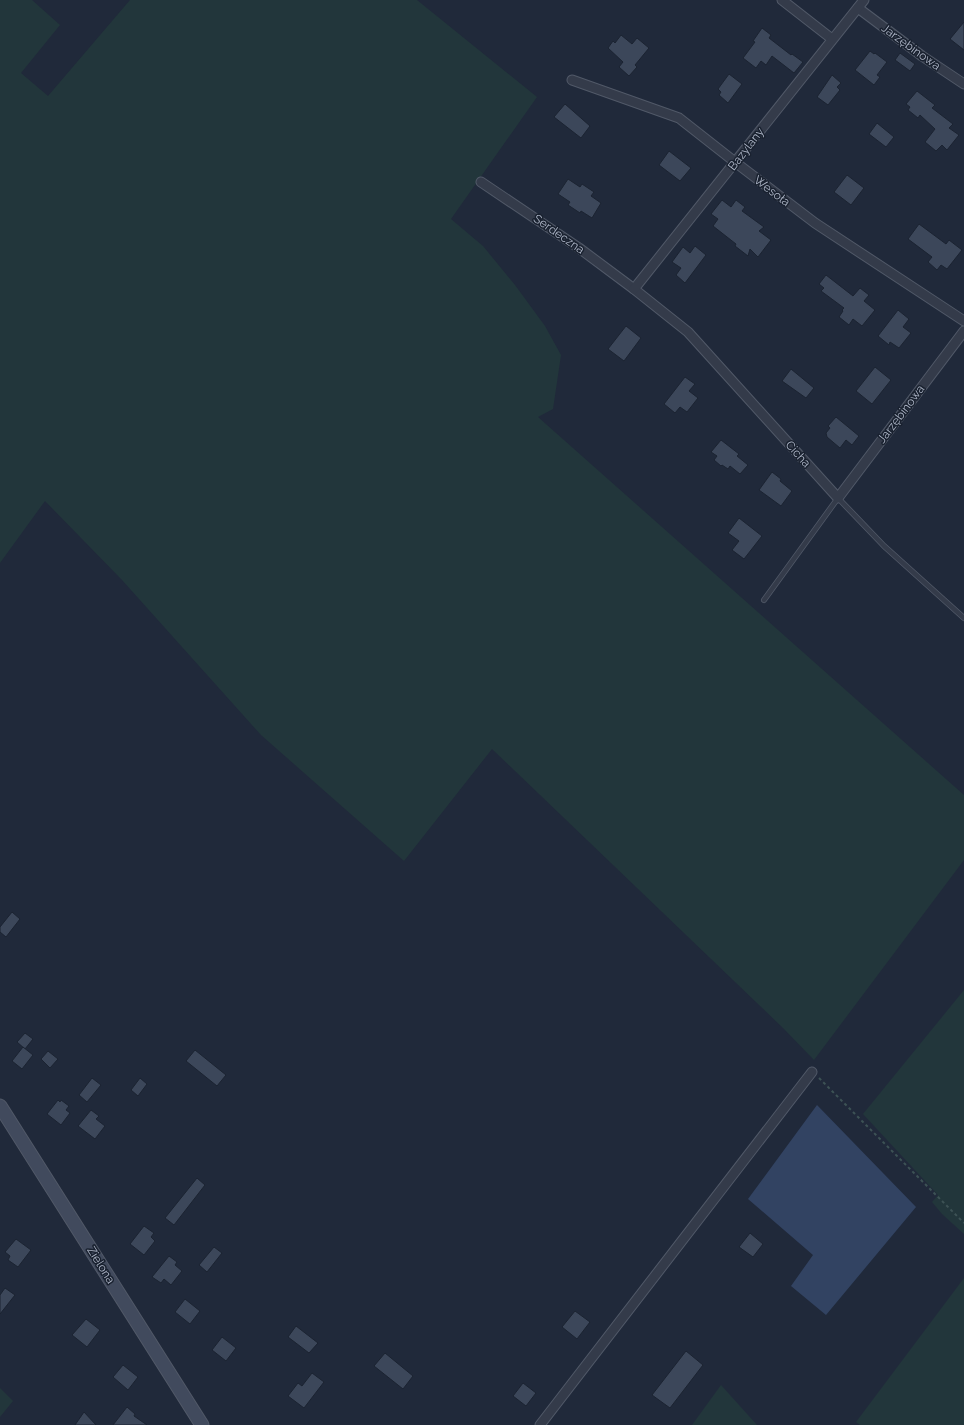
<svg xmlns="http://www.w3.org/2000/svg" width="964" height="1425" font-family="Raleway,sans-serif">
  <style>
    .green { fill: #22363b }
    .water { fill: #324362 }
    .building { fill: #3c475a; stroke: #1b2331 }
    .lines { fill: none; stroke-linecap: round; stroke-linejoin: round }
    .lane-casing { stroke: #515968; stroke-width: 6 }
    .street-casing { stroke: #515968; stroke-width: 11 }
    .secondary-casing { stroke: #515968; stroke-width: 15 }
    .path { stroke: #3d5255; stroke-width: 2; stroke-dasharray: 3 3; stroke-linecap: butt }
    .lane { stroke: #343b4a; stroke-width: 4.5 }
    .street { stroke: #343b4a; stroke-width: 9 }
    .secondary { stroke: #414a5d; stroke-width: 13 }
    .labels { text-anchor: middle; stroke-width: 3; stroke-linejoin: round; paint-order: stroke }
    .street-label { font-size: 12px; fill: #aeb6c7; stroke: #19212f }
  </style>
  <rect width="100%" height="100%" fill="#20293a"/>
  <g class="green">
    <polygon points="0,0 32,0 60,25 21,73 48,96 130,0 417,0 537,97 451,219 483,246 515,285 545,326 561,355 553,409 538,417 964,795 964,860 814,1060 783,1028 492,749 404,861 261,735 122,580 45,501 0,563"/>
    <polygon points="964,990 964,1234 942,1214 932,1202 938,1195 863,1114"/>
    <polygon points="964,1278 964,1425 860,1425 856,1422"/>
    <polygon points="721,1385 757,1425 692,1425"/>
    <polygon points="0,1388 13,1401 0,1417"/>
  </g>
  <polygon class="water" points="817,1105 916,1207 826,1315 791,1286 813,1255 748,1199"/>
  <g class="building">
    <polygon points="964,22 964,50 950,39"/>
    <polygon points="762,28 771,35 769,38 791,55 792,54 803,62 794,73 772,56 766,65 761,61 756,68 743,58 755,42 753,41"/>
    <polygon points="621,35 632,44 637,38 649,48 635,65 637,67 629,76 619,67 623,62 608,48 613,41 615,43"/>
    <polygon points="870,51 874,54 875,53 887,62 877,75 880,77 874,85 855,70"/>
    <polygon points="900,53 915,64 910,71 895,60"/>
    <polygon points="729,74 742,84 728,103 719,95 721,92 718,89"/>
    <polygon points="832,75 841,83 837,87 840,90 828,105 817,97"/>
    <polygon points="917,91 935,105 932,108 953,124 949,128 959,135 947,150 942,145 936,151 925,142 935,129 920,115 918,118 908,110 910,107 906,104"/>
    <polygon points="565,104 590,126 581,138 554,117"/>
    <polygon points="877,123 894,137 886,147 869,134"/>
    <polygon points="669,151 691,168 680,181 659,165"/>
    <polygon points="847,175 864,188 851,205 834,192"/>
    <polygon points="568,179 580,187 582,184 594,192 591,196 601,203 592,218 581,211 580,213 568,205 570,202 558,194"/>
    <polygon points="722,200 731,207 736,200 745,207 742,211 764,227 759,231 771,240 758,257 750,249 748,256 735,246 736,244 713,226 718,219 711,214"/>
    <polygon points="919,224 946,244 949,240 962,250 947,269 941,265 937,270 928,262 932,257 908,239"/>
    <polygon points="695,246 706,255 685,283 676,275 681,268 672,262 683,247 690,253"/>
    <polygon points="826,275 853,296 860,288 869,295 864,301 875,310 862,326 853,319 849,325 839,317 843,311 842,310 844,308 821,291 824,288 819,284"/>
    <polygon points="898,310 909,319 903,327 911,333 899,348 890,342 889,345 878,336"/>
    <polygon points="626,326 641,338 624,361 608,349"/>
    <polygon points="875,367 891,380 872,404 856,391"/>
    <polygon points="791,369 814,388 806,398 782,381"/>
    <polygon points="685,377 695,384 689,391 698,398 687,412 680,407 675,413 664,404"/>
    <polygon points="836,417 859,436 852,445 846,440 840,448 827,437 826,433 830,428 828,426"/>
    <polygon points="721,440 739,454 737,456 748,465 740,474 730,466 728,469 722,465 721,466 714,460 717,456 711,452"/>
    <polygon points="772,472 781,479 780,481 792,491 781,506 759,490"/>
    <polygon points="739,518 762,536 744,559 732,550 739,541 728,533"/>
    <polygon points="12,912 20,919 6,937 0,932 0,927"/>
    <polygon points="25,1033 33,1039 25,1049 17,1042"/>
    <polygon points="23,1047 33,1055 22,1069 12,1061"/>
    <polygon points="195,1050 226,1075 217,1086 186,1061"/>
    <polygon points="48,1051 58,1059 50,1068 41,1059"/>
    <polygon points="92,1078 101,1085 87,1102 79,1095"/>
    <polygon points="140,1078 147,1084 138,1096 131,1090"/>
    <polygon points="58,1100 60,1102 61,1100 69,1106 66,1110 70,1113 61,1125 47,1114"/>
    <polygon points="91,1110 99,1116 96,1119 105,1126 95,1139 78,1126"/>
    <polygon points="197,1178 205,1185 174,1225 165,1218"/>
    <polygon points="144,1226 154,1233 151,1237 155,1241 144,1255 130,1244"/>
    <polygon points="750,1233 763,1244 753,1257 739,1247"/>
    <polygon points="16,1239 31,1250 18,1267 8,1260 10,1256 5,1252"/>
    <polygon points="214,1247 222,1253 207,1272 199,1265"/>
    <polygon points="169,1256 177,1262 175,1265 182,1271 171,1285 164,1279 161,1283 152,1277"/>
    <polygon points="5,1288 15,1295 0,1314 0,1295"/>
    <polygon points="185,1299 200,1311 190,1324 175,1312"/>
    <polygon points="575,1311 590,1322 577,1339 562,1327"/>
    <polygon points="86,1319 100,1330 87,1347 72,1335"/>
    <polygon points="296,1326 318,1343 309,1353 288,1337"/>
    <polygon points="222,1337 236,1348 226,1361 212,1350"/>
    <polygon points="686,1351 703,1365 670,1408 652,1395"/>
    <polygon points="385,1353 413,1376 403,1389 374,1366"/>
    <polygon points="123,1365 138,1377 128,1390 113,1377"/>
    <polygon points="312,1373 324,1382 304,1408 288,1396 298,1383 302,1386"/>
    <polygon points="523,1383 536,1393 526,1406 513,1396"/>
    <polygon points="127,1407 135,1414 134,1416 147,1425 113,1425"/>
    <polygon points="84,1412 96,1425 75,1425"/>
  </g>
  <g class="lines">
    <defs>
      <polyline id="lane" points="764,600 838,498 884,546 964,618"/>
      <g id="street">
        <polyline points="782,0 832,39"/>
        <polyline points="858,8 922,56 964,84"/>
        <polyline points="572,80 679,118 735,162 815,223 964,321"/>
        <polyline points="481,182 579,248 634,289 688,332 838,498 964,331"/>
        <polyline points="634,289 864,0"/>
        <polyline points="540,1425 812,1072"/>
      </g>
      <polyline id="secondary" points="0,1106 202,1425"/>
    </defs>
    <use href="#lane" class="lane-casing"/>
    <use href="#street" class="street-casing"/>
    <use href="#secondary" class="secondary-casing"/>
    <polyline class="path" points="819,1078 964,1223"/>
    <use href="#lane" class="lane"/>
    <use href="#street" class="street"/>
    <use href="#secondary" class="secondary"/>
  </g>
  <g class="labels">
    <g class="street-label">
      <text transform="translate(911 47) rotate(36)" y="4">Jarzębinowa</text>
      <text transform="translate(746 149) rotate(-52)" y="4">Bazylany</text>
      <text transform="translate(772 191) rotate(37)" y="4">Wesoła</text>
      <text transform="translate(559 234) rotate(35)" y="4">Serdeczna</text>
      <text transform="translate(901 414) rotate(-53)" y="4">Jarzębinowa</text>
      <text transform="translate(798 454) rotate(48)" y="4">Cicha</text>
      <text transform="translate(101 1265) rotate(58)" y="4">Zielona</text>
    </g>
  </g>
</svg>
